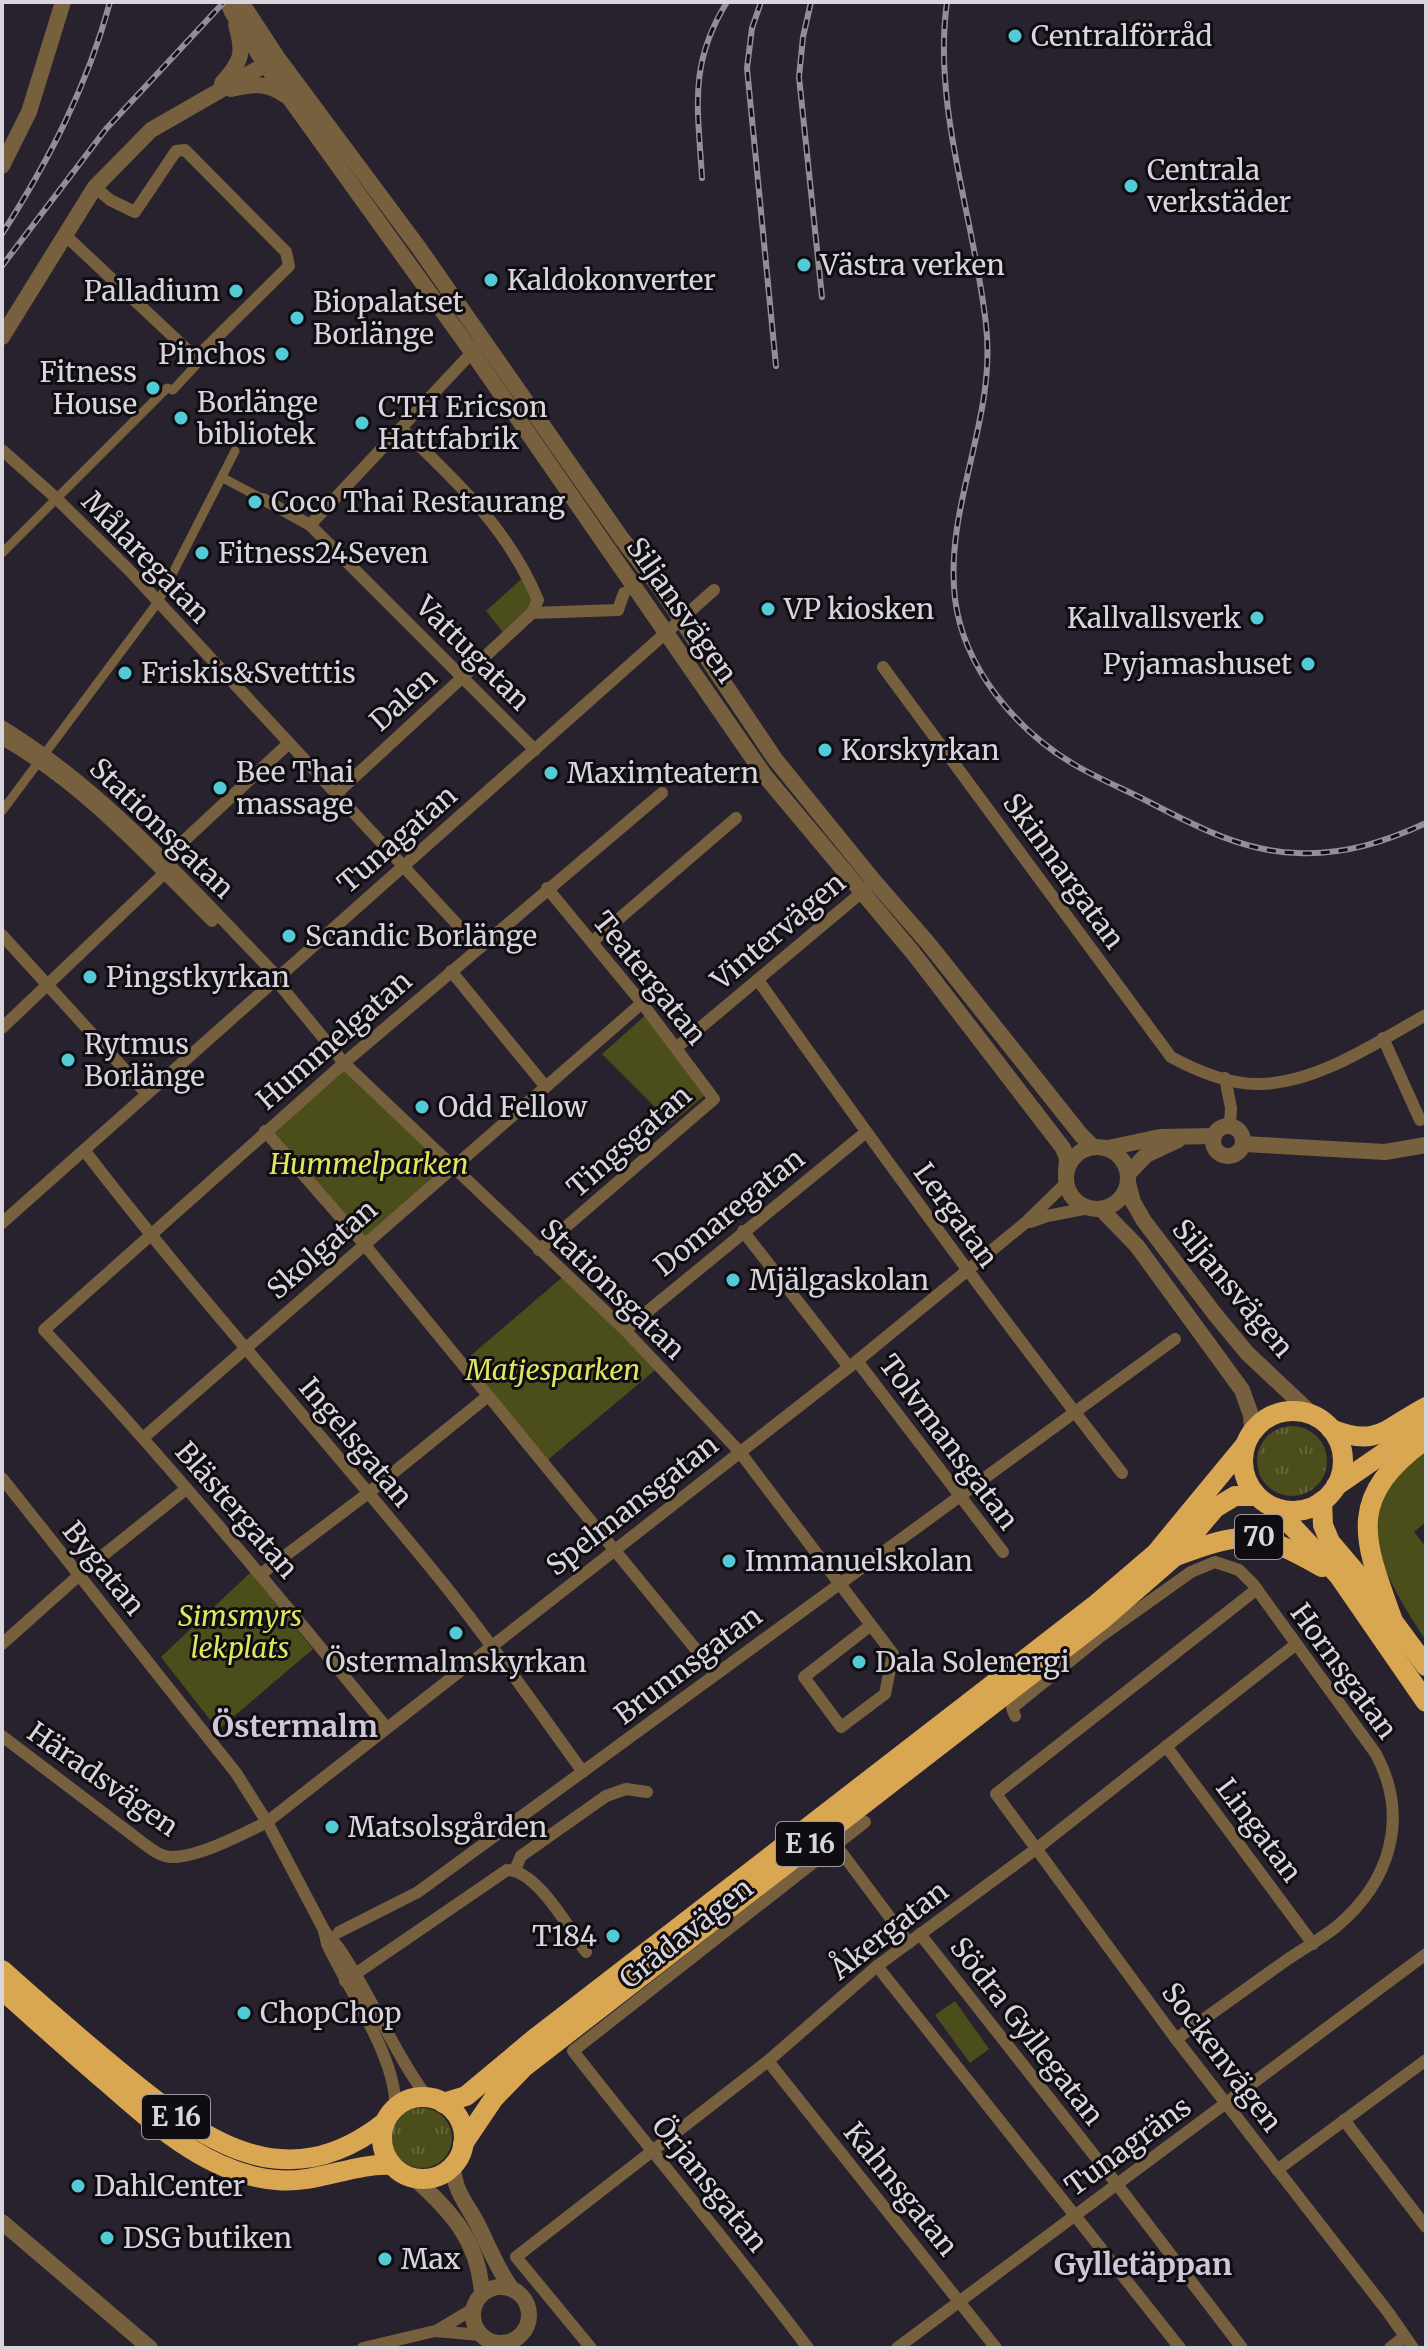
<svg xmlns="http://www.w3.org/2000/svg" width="1428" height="2350" font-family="Merriweather,serif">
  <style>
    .grass { fill: url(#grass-tufts) }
    .park { fill: #4b4d1a }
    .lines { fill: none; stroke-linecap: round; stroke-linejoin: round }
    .pedestrian { stroke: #76603e; stroke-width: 9 }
    .minor { stroke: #76603e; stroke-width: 12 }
    .tertiary { stroke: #76603e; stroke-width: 16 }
    .trunk { stroke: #d9a652; stroke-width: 20 }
    .rail-casing { stroke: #928d97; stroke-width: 6 }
    .rail { stroke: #0f0d12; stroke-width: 3; stroke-dasharray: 9; stroke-linecap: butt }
    .poi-dot { fill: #52cbd7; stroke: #0f0d12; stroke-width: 3 }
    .labels { text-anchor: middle; stroke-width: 6; stroke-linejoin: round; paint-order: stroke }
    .shield { fill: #0f0d12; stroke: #9c99a0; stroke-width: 2 }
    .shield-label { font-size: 26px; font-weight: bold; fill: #d9d5dd }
    .poi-label { font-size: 28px; fill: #d9d5dd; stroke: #0f0d12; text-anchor: start }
    .street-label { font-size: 28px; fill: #d9d5dd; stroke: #0f0d12 }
    .park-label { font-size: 28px; font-style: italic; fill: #e0e65e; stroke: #0f0d12 }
    .neighbourhood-label { font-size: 30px; font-weight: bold; fill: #cec7d8; stroke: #0f0d12 }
  </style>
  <defs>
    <pattern id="grass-tufts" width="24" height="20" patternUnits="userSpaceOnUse" patternTransform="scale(2)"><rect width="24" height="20" fill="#4b4d1a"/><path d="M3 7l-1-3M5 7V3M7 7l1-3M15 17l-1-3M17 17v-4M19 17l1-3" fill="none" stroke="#64663b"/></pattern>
  </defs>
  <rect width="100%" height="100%" fill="#28222e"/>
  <g class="grass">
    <circle cx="1292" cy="1461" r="35"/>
    <circle cx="422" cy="2138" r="30"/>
  </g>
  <g class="park">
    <polygon points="526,575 538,600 506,636 486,611"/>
    <polygon points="647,1014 709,1092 671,1123 602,1054"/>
    <polygon points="344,1063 453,1166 364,1244 265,1131"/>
    <polygon points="565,1275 660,1366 544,1463 462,1363"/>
    <path d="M1426,1448V1522L1414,1532L1426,1547V1641C1402,1603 1357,1538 1382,1493C1390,1478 1414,1460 1426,1448Z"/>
    <polygon points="251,1572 313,1649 218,1730 161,1657"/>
    <polygon points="955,2001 989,2049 970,2063 935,2015"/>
  </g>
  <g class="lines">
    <g class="pedestrian">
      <polyline points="223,478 263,499"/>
      <polyline points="2,553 167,388 173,390 198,363 196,358"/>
      <polyline points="2,811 158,602 235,451"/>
    </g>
    <g class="minor">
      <polyline points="65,235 196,358 289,266 286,252 185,150 176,151 135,212 110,200 95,187"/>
      <path d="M401,428C457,482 507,527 538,600L532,613"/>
      <polyline points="2,450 56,498 129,570 479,948"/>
      <polyline points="263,499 310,525 535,750"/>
      <polyline points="310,525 478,346"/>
      <path d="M883,667L1171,1057C1197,1071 1230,1085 1260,1084C1319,1083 1376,1042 1426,1015"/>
      <path d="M2,726C107,790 188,885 273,972L275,979L344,1063L625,1330L739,1451L893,1654L885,1694L841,1727L804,1677L871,1625"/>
      <path d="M2,739C83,785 146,855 212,921"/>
      <polyline points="336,794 532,613 618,610 624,593"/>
      <polyline points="158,865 288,744"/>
      <polyline points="2,935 146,1093"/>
      <polyline points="592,942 736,818"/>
      <polyline points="451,971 545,1086"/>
      <path d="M758,980C876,1147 996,1312 1122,1473"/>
      <polyline points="2,1028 171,867"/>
      <polyline points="1383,1038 1420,1120"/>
      <polyline points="676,1048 867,888"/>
      <polyline points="1225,1078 1231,1108 1230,1125"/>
      <polyline points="265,1131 364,1244 716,1674"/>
      <path d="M84,1150C197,1297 322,1434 439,1578C490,1641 536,1707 583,1772"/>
      <polyline points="1030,1222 1047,1216 1089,1208"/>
      <polyline points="2,1223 714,590"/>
      <polyline points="743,1231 849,1367"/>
      <polyline points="539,1250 714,1099 642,1003 547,888"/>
      <polyline points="625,1330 865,1133"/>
      <polyline points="857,1361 1003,1552"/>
      <polyline points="143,1438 642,1003"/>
      <path d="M2,1478L236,1773L267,1822L324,1930L327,1944C348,1989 398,2060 395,2108"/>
      <polyline points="261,1574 367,1494 488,1396"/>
      <polyline points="1257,1589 996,1794 1176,2039 1388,2312 1413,2348"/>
      <polyline points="2,1644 86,1569 186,1489"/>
      <path d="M1015,1716L1012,1708L1101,1636L1191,1572L1215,1562L1239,1570L1253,1584L1376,1754C1410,1818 1390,1882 1336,1927C1318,1941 1299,1951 1281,1964C1246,1989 1211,2014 1176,2039"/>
      <path d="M386,1727C275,1592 164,1457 44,1330L344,1063L662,793"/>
      <path d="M2,1736L143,1843C151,1849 161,1857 172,1857C199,1857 243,1834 267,1822L857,1361L1025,1223L1066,1183"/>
      <polyline points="1166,1746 1313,1944"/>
      <polyline points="836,1845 909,1943"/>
      <polyline points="515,1870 521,1856 606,1796 626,1789 647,1792"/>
      <path d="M324,1931C337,1943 345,1957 354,1972C379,2013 398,2058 427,2097"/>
      <path d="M339,1932L418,1892C671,1708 922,1523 1175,1339"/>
      <polyline points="920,1934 1116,2183 1242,2348"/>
      <polyline points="877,1966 1180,2348"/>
      <path d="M345,1981L507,1870C537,1870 569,1929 586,1952"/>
      <polyline points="768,2061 996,2348"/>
      <polyline points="1344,2120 1426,2227"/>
      <polyline points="1277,2170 1426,2060"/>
      <polyline points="438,2330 473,2309"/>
      <polyline points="363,2348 435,2331 481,2335"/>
      <polyline points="591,2348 516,2257 768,2061 877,1966 1036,1849 1295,1645"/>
      <path d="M808,2348C732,2247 651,2151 573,2051L865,1822"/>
      <polyline points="897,2348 1426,1954"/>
      <polyline points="1390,2348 1404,2337"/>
    </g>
    <g class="tertiary">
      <polyline points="228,2 232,12 265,64 472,352 765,776 914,954 1063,1148 1067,1158 1066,1173"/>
      <polyline points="241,2 277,57 419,248 622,539 660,588 775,759 874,881 928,943 1081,1135 1093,1147"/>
      <path d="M222,83C241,62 245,54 236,25"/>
      <path d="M231,89C252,84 267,82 285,95"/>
      <polyline points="2,166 29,112 63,2"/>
      <polyline points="2,337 95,187 151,130 273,60"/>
      <circle cx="1228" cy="1141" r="15"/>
      <polyline points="1244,1144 1385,1152 1426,1145"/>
      <circle cx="1097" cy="1178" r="31"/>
      <polyline points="1108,1148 1160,1137 1214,1136"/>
      <polyline points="1128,1174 1146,1155 1178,1140"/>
      <polyline points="1128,1183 1133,1202 1144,1221 1214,1313 1247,1353 1313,1415"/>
      <polyline points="1101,1209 1137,1246 1242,1390 1251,1415 1252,1431"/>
      <path d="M453,2166C454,2191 467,2204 478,2225C489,2247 497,2268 511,2288"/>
      <path d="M415,2179C452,2212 479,2242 482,2294"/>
      <polyline points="2,2222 150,2348"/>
      <circle cx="501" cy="2315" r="28"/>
    </g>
    <g class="trunk">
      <circle cx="1293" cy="1461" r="50"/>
      <path d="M1331,1429C1378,1448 1386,1428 1426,1407"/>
      <polyline points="1336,1486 1426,1424"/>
      <polyline points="1322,1501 1323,1525 1330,1542 1364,1582 1426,1666"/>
      <polyline points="1275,1508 1339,1576 1426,1702"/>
      <path d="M1176,1556C1244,1530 1259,1531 1322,1567"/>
      <path d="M1393,1621C1363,1538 1345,1498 1426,1439"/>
      <path d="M2,1970C40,2004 79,2038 119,2071C202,2139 284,2202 385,2122"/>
      <path d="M2,1990C36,2020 69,2050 104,2080C154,2123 207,2174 276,2180C317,2184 352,2163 391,2165"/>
      <circle cx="423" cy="2138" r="41"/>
      <polyline points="443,2103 466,2096 533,2040 1094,1606 1156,1553 1245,1445"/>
      <polyline points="463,2144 494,2098 524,2067 1104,1618 1173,1558 1215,1508 1235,1496 1257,1496"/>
    </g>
    <defs>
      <g id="rail">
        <polyline points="761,2 752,28 747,68 776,366"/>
        <polyline points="811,2 803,37 799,77 822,297"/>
        <path d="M947,2C932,108 975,220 986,325C997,419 944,505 955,599C964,669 1016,730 1075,765C1099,779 1126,790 1151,803C1197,827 1245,852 1298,853C1344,855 1385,842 1426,823"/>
        <path d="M702,178C698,108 688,65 727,2"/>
        <path d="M2,234C49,160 87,87 110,2"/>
        <polyline points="2,266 106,129 224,2"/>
      </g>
    </defs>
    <use href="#rail" class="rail-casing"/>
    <use href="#rail" class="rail"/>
  </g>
  <g class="poi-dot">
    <circle cx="1015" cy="36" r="8"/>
    <circle cx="1131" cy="186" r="8"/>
    <circle cx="804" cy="265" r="8"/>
    <circle cx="491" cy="280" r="8"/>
    <circle cx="236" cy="291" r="8"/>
    <circle cx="297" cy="318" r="8"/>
    <circle cx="282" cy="354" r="8"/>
    <circle cx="153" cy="388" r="8"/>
    <circle cx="181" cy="418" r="8"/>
    <circle cx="362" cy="423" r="8"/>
    <circle cx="255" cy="502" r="8"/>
    <circle cx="202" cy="553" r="8"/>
    <circle cx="768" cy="609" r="8"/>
    <circle cx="1257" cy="618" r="8"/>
    <circle cx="1308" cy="664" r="8"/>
    <circle cx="125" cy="673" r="8"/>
    <circle cx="825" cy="750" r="8"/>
    <circle cx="551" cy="773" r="8"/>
    <circle cx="220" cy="788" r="8"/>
    <circle cx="289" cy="936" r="8"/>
    <circle cx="90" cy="977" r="8"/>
    <circle cx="68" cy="1060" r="8"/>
    <circle cx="422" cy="1107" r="8"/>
    <circle cx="733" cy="1280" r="8"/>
    <circle cx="729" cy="1561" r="8"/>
    <circle cx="456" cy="1633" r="8"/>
    <circle cx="859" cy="1662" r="8"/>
    <circle cx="332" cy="1827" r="8"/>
    <circle cx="613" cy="1936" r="8"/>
    <circle cx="244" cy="2013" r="8"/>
    <circle cx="78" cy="2186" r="8"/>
    <circle cx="107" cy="2238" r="8"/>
    <circle cx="385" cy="2259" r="8"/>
  </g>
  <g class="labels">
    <g class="shield">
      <rect x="1235" y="1515" width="48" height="44" rx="6"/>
      <rect x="776" y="1822" width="68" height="44" rx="6"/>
      <rect x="142" y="2095" width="68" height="44" rx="6"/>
    </g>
    <g class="shield-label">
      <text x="1259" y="1546">70</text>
      <text x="810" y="1853">E 16</text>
      <text x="176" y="2126">E 16</text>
    </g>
    <g class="poi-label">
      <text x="1031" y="46">Centralförråd</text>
      <text x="1147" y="180">Centrala<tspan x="1147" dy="32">verkstäder</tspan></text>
      <text x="820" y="275">Västra verken</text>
      <text x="507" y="290">Kaldokonverter</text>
      <text x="220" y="301" text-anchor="end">Palladium</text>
      <text x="313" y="312">Biopalatset<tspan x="313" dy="32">Borlänge</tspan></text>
      <text x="266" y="364" text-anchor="end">Pinchos</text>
      <text x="137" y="382" text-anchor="end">Fitness<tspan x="137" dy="32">House</tspan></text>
      <text x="197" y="412">Borlänge<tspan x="197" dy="32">bibliotek</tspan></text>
      <text x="378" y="417">CTH Ericson<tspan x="378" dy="32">Hattfabrik</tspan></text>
      <text x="271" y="512">Coco Thai Restaurang</text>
      <text x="218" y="563">Fitness24Seven</text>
      <text x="784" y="619">VP kiosken</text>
      <text x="1241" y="628" text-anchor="end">Kallvallsverk</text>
      <text x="1292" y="674" text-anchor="end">Pyjamashuset</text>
      <text x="141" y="683">Friskis&amp;Svetttis</text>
      <text x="841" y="760">Korskyrkan</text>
      <text x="236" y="782">Bee Thai<tspan x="236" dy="32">massage</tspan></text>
      <text x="567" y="783">Maximteatern</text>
      <text x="305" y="946">Scandic Borlänge</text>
      <text x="106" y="987">Pingstkyrkan</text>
      <text x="84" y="1054">Rytmus<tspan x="84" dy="32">Borlänge</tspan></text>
      <text x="438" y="1117">Odd Fellow</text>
      <text x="749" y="1290">Mjälgaskolan</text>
      <text x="745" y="1571">Immanuelskolan</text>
      <text x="456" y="1672" text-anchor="middle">Östermalmskyrkan</text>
      <text x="875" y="1672">Dala Solenergi</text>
      <text x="348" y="1837">Matsolsgården</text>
      <text x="597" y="1946" text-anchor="end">T184</text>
      <text x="260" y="2023">ChopChop</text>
      <text x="94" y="2196">DahlCenter</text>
      <text x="123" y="2248">DSG butiken</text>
      <text x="401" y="2269">Max</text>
    </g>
    <g class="street-label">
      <text transform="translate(146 557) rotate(46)" y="10">Målaregatan</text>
      <text transform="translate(682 610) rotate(55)" y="10">Siljansvägen</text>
      <text transform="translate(473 653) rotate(45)" y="10">Vattugatan</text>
      <text transform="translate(403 699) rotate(-42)" y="10">Dalen</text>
      <text transform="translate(162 828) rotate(44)" y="10">Stationsgatan</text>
      <text transform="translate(397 839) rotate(-41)" y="10">Tunagatan</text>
      <text transform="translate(1064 871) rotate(54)" y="10">Skinnargatan</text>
      <text transform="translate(778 931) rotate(-40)" y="10">Vintervägen</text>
      <text transform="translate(650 978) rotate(51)" y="10">Teatergatan</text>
      <text transform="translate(334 1040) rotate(-41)" y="10">Hummelgatan</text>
      <text transform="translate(629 1141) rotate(-41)" y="10">Tingsgatan</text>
      <text transform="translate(729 1212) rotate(-39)" y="10">Domaregatan</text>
      <text transform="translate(956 1215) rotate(54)" y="10">Lergatan</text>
      <text transform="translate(322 1249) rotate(-41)" y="10">Skolgatan</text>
      <text transform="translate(1233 1288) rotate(50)" y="10">Siljansvägen</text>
      <text transform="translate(613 1289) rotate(44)" y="10">Stationsgatan</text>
      <text transform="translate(356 1442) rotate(50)" y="10">Ingelsgatan</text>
      <text transform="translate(949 1442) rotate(53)" y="10">Tolvmansgatan</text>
      <text transform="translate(632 1505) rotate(-38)" y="10">Spelmansgatan</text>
      <text transform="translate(237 1510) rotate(49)" y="10">Blästergatan</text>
      <text transform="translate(104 1568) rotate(51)" y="10">Bygatan</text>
      <text transform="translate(688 1665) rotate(-37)" y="10">Brunnsgatan</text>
      <text transform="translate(1344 1671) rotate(54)" y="10">Hornsgatan</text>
      <text transform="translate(103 1779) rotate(35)" y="10">Häradsvägen</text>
      <text transform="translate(1259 1830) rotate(53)" y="10">Lingatan</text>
      <text transform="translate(889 1930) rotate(-38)" y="10">Åkergatan</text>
      <text transform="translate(686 1933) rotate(-38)" y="10">Grådavägen</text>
      <text transform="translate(1027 2031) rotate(52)" y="10">Södra Gyllegatan</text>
      <text transform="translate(1222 2057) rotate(53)" y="10">Sockenvägen</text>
      <text transform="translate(1128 2146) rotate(-36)" y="10">Tunagräns</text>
      <text transform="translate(710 2184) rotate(51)" y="10">Örjansgatan</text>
      <text transform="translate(901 2189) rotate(51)" y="10">Kahnsgatan</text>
    </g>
    <g class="park-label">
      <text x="369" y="1174">Hummelparken</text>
      <text x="553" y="1380">Matjesparken</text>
      <text x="240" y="1626">Simsmyrs<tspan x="240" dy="32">lekplats</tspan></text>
    </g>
    <g class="neighbourhood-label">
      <text x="295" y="1737">Östermalm</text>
      <text x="1143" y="2275">Gylletäppan</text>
    </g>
  </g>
  <rect width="1428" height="2350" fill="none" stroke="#d9d5dd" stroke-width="8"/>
</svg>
